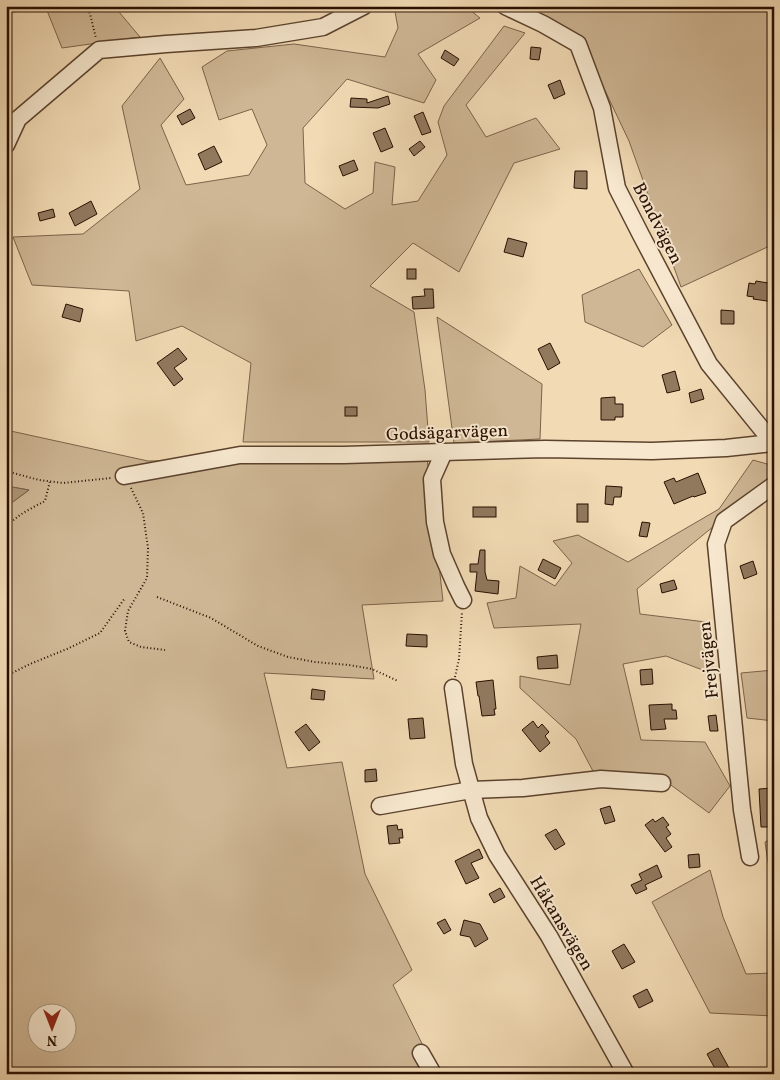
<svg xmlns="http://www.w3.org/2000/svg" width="780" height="1080" font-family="Vollkorn,serif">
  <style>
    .green { fill: #cfb795; stroke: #7c634a; fill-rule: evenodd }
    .water { fill: #ad9577; stroke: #785f47 }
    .building { fill: #91795e; stroke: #290f00 }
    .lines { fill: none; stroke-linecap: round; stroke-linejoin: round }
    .minor-casing { stroke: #5b422d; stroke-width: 19 }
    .path { stroke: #290f00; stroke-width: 2; stroke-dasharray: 1 2.5; stroke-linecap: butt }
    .minor { stroke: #f6e7ce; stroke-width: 16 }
    .labels { text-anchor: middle; stroke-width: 4; stroke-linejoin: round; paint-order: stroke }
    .street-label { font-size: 18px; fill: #290f00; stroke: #f6e7ce }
  </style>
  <rect width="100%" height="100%" fill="#f1dab4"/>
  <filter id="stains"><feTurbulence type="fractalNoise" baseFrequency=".004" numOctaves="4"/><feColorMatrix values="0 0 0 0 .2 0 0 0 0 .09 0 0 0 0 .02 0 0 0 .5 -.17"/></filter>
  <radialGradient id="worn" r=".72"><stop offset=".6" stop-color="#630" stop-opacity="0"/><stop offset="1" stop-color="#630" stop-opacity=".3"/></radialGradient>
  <g class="green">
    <polygon points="6,6 114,6 140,37 62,48 46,8 6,13"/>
    <polygon points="394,6 465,6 480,18 418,54 436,80 424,103 347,79 303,128 305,183 345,209 373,193 375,162 395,167 392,205 418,201 447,155 438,122 444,106 504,26 525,33 466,105 486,137 536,118 560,149 514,163 459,272 413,243 370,286 414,312 425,390 429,442 243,442 251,363 182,326 136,341 129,291 32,285 13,237 83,234 140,189 122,106 160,58 184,99 161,125 186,185 249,175 267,145 252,109 219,120 202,67 227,51 294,44 385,57 398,28"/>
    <polygon points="523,6 774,6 774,244 681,287 629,141 581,40"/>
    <polygon points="639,269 672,325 643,347 585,322 582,295"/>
    <polygon points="437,317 542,384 540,439 454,443"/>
    <path d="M6,430L148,461L427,458L443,601L362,605L374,679L264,673L287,768L342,762L365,874L412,970L393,985L437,1074H6V507L29,490L6,486ZM38,1012H68V1042H38Z"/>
    <polygon points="753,460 774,466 774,477 637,589 640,614 706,622 713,674 666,656 623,664 641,740 705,742 730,786 709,813 656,774 594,773 576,739 520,688 520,676 570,685 581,624 494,628 487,603 516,598 520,566 555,586 572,563 553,541 578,535 628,562 719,509"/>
    <polygon points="774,670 774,721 747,718 741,673"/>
    <polygon points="774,838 774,869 768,863 765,842"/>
    <polygon points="710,870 723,917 746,974 774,973 774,1016 710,1013 652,902"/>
  </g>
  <polygon class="water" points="6,486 29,490 6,507"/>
  <g class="building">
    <polygon points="531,47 541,48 539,60 530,59"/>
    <polygon points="445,50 459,59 454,66 441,58"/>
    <polygon points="560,80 565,94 554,99 548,85"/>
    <polygon points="388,96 390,104 378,108 350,107 351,98 367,99 367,103"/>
    <polygon points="190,109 195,118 182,125 177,116"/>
    <polygon points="423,112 431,132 422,135 414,116"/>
    <polygon points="385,128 393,147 381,152 373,133"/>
    <polygon points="420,141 425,147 414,156 409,149"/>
    <polygon points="214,146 222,162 205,170 198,154"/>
    <polygon points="354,160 358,170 343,176 339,166"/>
    <polygon points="575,171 587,171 587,189 574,188"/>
    <polygon points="91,201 97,214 75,226 69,213"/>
    <polygon points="53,209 55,217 40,221 38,213"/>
    <polygon points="508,238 527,243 523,257 504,252"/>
    <rect x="407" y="269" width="9" height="10"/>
    <polygon points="756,281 774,284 774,302 753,299 754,297 747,296 749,283 755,284"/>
    <polygon points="424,289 433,289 434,308 413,309 412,297 425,296"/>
    <polygon points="66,304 83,309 80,322 62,317"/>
    <polygon points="721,310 734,311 734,324 721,324"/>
    <polygon points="550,343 560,363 548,370 538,349"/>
    <polygon points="178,348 187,359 174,368 183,379 174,386 157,363"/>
    <polygon points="675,371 680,390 667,393 662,375"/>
    <polygon points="701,389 704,399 691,403 689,393"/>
    <polygon points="615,397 615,404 623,404 623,417 615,417 615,420 601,420 601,398"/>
    <rect x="345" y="407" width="12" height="9"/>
    <polygon points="698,473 706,493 694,497 693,496 674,504 664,482 674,478 676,482"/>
    <polygon points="606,486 622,487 621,497 614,497 613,505 605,504"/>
    <rect x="577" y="504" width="11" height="18"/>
    <rect x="473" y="507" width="23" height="10"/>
    <polygon points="642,522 650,523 647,537 639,536"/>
    <polygon points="480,550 485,550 485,572 487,580 499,581 498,594 475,591 477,572 470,572 470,564 478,564"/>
    <polygon points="543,559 561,568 555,579 538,570"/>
    <polygon points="753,561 757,574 744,579 740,566"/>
    <polygon points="674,580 677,589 662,593 660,584"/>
    <polygon points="407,634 427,635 427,647 406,646"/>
    <polygon points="557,655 558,668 538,669 537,657"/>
    <polygon points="652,669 653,684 641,685 640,670"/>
    <polygon points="493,680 496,709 494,709 495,715 482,716 479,696 478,696 476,682"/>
    <polygon points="312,689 325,691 324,700 311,699"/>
    <polygon points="672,704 672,710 676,710 677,719 664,719 666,729 651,730 649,705"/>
    <polygon points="716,715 718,731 710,731 708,716"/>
    <polygon points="423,718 425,738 410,739 408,719"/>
    <polygon points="533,721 538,728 542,724 549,732 545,736 550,743 540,752 522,730"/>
    <polygon points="306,724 320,742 309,751 295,732"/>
    <polygon points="376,769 377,781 365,782 365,770"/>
    <polygon points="773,788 774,818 771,819 771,827 761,827 759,789"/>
    <polygon points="610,806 615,821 605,824 600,809"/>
    <polygon points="663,817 669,825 666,827 671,834 666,838 672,847 665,852 645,825 653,819 655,822"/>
    <polygon points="397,825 398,830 402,829 403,838 399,838 400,843 389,844 387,826"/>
    <polygon points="556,829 565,844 555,850 545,835"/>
    <polygon points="479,849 483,858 471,863 479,878 466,884 455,861"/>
    <polygon points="699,854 700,867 689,868 688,855"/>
    <polygon points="657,865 662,877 645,885 647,889 636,894 631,885 642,880 639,874"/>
    <polygon points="500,888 505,897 494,903 489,894"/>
    <polygon points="445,919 451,930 444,934 437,923"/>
    <polygon points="464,920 480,924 488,939 475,947 470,937 460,935"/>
    <polygon points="624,944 635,962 622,969 612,951"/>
    <polygon points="647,989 653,1001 639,1008 633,996"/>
    <polygon points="718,1048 729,1068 719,1074 718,1074 707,1054"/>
  </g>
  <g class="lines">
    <defs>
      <g id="minor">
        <polyline points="505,6 543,24 578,44 602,108 617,188 641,235 709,364 774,444"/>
        <polyline points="6,145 18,119 99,50 166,44 256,38 323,27 364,6"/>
        <polyline points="444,452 432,479 435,522 442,554 456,586 463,600"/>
        <polyline points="124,476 240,455 344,455 545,449 652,451 726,448 772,443"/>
        <polyline points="453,688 464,764 479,818 497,855 549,936 626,1074"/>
        <polyline points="380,806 471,790 523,788 601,779 662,783"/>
        <polyline points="750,857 742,810 716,544 724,521 774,485"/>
        <polyline points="421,1053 433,1074"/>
      </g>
    </defs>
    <use href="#minor" class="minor-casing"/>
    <g class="path">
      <polyline points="86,6 90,14 96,38"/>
      <polyline points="6,471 39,480 63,483 111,478"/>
      <polyline points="131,488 143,513 148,548 147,578 128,611 125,631 129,642 141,647 165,650"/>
      <path d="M6,528C16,515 32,508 45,501L50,481"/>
      <polyline points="157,597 211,618 258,646 288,657 315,662 349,665 372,669 398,681"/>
      <polyline points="6,676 30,664 67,649 100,633 125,598"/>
      <polyline points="455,677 459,659 462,612"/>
    </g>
    <use href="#minor" class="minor"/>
  </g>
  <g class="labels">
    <g class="street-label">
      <text transform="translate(658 223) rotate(63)" y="6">Bondvägen</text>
      <text transform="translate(447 432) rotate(-2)" y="6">Godsägarvägen</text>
      <text transform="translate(708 660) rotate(-96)" y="6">Frejvägen</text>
      <text transform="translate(562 923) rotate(59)" y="6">Håkansvägen</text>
    </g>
  </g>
  <rect width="780" height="1080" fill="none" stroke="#f1dab4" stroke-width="25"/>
  <rect x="8" y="8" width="765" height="1065" fill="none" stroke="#290f00" stroke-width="2.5"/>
  <rect x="12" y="12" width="755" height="1055" fill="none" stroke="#290f00"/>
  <g transform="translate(52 1028) rotate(180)"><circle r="24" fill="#f6e7ce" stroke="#a4917c"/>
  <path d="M0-4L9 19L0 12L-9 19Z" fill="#8f2418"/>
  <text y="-8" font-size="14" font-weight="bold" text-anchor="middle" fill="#290f00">N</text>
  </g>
  <rect width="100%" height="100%" filter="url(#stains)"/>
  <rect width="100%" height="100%" fill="url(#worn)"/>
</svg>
